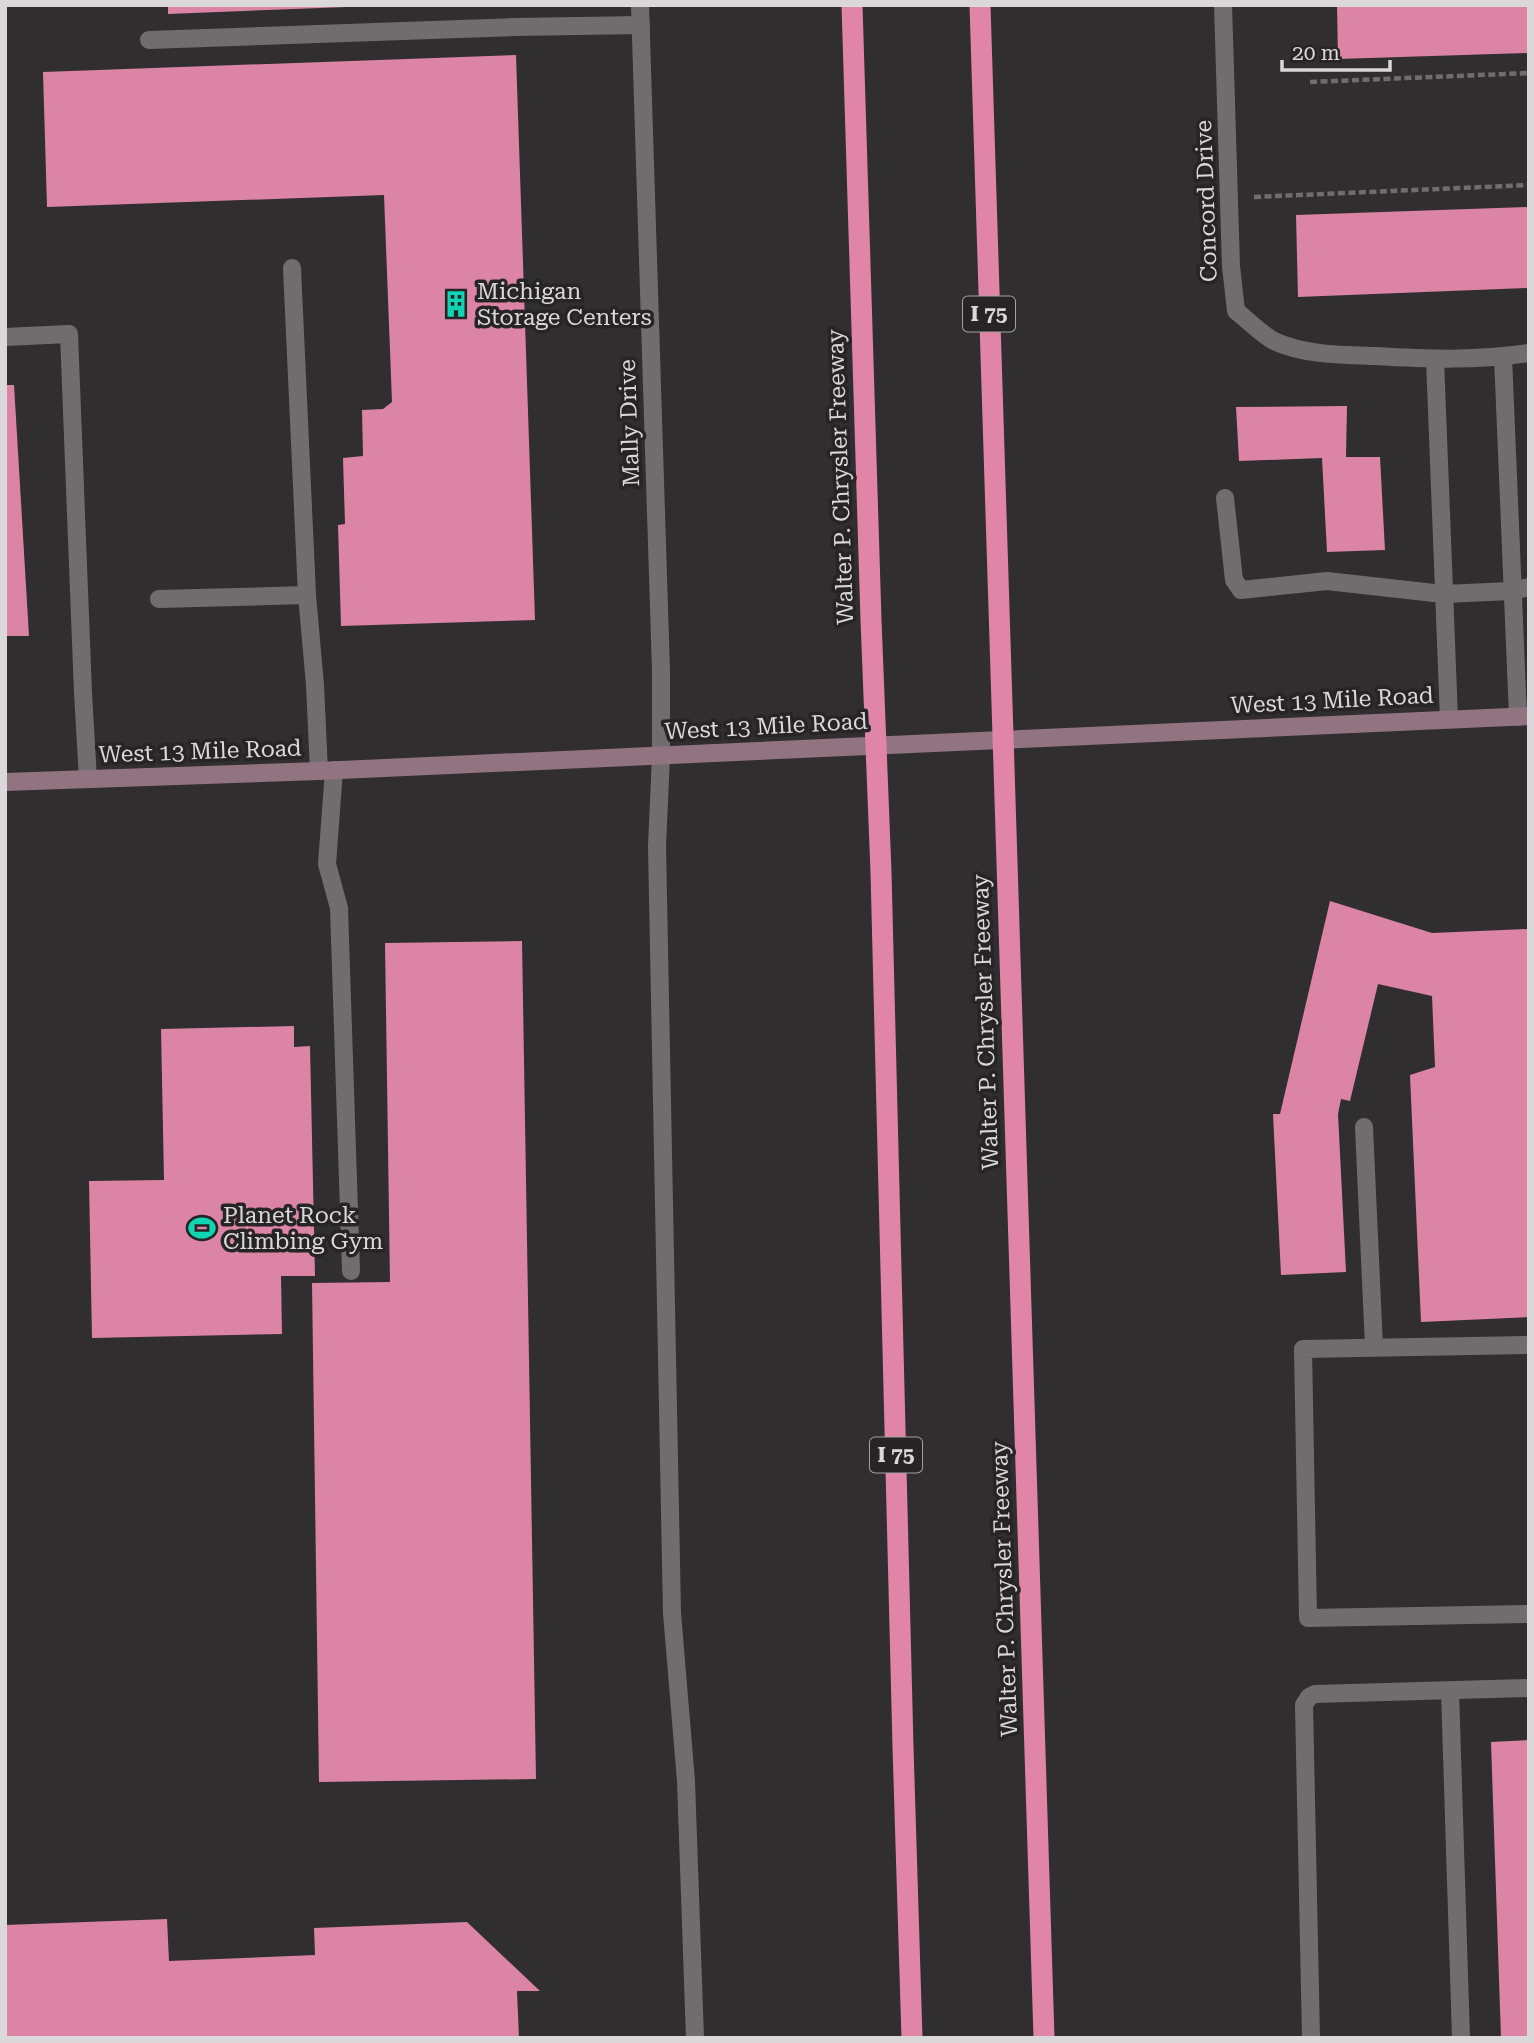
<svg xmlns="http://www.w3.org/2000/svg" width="1534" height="2043" font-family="'Roboto Serif',serif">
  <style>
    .building { fill: #dc84a5 }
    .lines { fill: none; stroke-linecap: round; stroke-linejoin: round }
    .path { stroke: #706d6e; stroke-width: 4.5; stroke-dasharray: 7 3.5; stroke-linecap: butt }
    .lane { stroke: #716d6f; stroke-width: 18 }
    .street { stroke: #716d6f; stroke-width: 18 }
    .secondary { stroke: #927480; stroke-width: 18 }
    .highway { stroke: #e085a7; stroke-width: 21 }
    .labels { text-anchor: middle; stroke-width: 7; stroke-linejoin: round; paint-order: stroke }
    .shield { fill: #272425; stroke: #a4a2a3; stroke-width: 2 }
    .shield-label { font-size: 21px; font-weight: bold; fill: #dad8d9 }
    .street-label { font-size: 23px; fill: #dad8d9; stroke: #272425 }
    .poi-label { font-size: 23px; fill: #dad8d9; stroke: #272425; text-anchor: start }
  </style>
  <rect width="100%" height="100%" fill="#312e2f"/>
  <g class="building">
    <polygon points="168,5 346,5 346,7 168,14"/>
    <polygon points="1337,5 1529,5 1529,53 1338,59"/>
    <polygon points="516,55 535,620 341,626 338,525 345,524 343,458 363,456 362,410 383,409 392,402 384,195 47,207 43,72"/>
    <polygon points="1529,207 1529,288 1298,297 1296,215"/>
    <polygon points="5,385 14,385 29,636 5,636"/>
    <polygon points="1347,406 1346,457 1380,457 1385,550 1327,552 1322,458 1239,461 1236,407"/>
    <polygon points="1330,901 1432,933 1529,929 1529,1317 1421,1322 1410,1075 1435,1067 1432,996 1378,984 1350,1101 1341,1099 1338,1114 1346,1272 1281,1275 1273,1114 1280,1114"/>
    <polygon points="522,941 536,1779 319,1782 312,1283 390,1282 385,943"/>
    <polygon points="294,1026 294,1047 310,1046 315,1276 281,1276 282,1334 92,1338 89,1181 164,1180 161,1029"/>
    <polygon points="1529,1740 1529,2038 1501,2038 1491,1742"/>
    <polygon points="167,1919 169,1961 315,1955 314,1928 467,1922 540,1991 517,1991 519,2038 5,2038 5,1925"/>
  </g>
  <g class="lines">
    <g class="path">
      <polyline points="1310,82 1529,73"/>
      <polyline points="1254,197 1529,185"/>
    </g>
    <g class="lane">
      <path d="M1223,5L1231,266L1236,311C1248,320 1261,334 1274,341C1304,355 1342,355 1374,356C1426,359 1478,361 1529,353"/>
      <polyline points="149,40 514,27 641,25"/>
      <polyline points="292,268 307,595"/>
      <polyline points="5,337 69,334 83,693 88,779"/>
      <polyline points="1503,357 1518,717"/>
      <polyline points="1435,359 1449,719"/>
      <polyline points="1225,498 1234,580 1241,590 1327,581 1443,594 1512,591 1529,587"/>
      <polyline points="159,599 307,595 315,685 319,771"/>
      <polyline points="661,756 657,846 672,1613 686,1781 695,2038"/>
      <polyline points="334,770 327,864 339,908 351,1271"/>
      <polyline points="1364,1127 1374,1347"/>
      <polyline points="1529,1345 1303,1349 1308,1618 1529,1614"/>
      <polyline points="1450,1691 1461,2038"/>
      <polyline points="1311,2038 1304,1705 1309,1697 1315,1694 1529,1688"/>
    </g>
    <polyline class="street" points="640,5 661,671 661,756"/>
    <polyline class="secondary" points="5,782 319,771 1529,716"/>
    <g class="highway">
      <polyline points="852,5 871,620 881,872 903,1747 912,2038"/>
      <polyline points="980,5 1044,2038"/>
    </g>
  </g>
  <defs>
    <symbol id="building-bare" viewBox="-9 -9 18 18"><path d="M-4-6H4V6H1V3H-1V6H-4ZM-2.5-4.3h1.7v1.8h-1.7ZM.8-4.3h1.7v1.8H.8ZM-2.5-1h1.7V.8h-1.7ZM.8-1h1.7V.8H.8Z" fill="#10d5b4" stroke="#272425" stroke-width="2.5" paint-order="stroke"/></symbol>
    <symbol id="stadium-bare" viewBox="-9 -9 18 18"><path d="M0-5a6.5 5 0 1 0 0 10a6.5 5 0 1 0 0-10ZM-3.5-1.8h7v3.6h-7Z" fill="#10d5b4" stroke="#272425" stroke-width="2.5" paint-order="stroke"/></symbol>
  </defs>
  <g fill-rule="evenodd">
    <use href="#building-bare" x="437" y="285" width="38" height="38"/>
    <use href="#stadium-bare" x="183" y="1209" width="38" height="38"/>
  </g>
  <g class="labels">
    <g class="shield">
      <rect x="963" y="296.5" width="52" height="35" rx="5"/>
      <rect x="870" y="1437.5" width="52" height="35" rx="5"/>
    </g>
    <g class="shield-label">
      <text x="989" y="321">I 75</text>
      <text x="896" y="1462">I 75</text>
    </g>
    <g class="street-label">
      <text transform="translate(1206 201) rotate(-92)" y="8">Concord Drive</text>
      <text transform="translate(629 423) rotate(-92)" y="8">Mally Drive</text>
      <text transform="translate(840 477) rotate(-92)" y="8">Walter P. Chrysler Freeway</text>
      <text transform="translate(1332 700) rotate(-3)" y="8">West 13 Mile Road</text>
      <text transform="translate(766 726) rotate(-3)" y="8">West 13 Mile Road</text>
      <text transform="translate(200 751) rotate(-2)" y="8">West 13 Mile Road</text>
      <text transform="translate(985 1022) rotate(-92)" y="8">Walter P. Chrysler Freeway</text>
      <text transform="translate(1004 1589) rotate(-92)" y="8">Walter P. Chrysler Freeway</text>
    </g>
    <g class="poi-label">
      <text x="477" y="299">Michigan<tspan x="477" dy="26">Storage Centers</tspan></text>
      <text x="223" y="1223">Planet Rock<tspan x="223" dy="26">Climbing Gym</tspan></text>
    </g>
  </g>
  <rect width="1534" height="2043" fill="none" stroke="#dad8d9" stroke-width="14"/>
  <path d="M1282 60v10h108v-10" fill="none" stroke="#dad8d9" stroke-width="3.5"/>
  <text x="1292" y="60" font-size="21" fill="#dad8d9" stroke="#272425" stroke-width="5" paint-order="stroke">20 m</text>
</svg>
